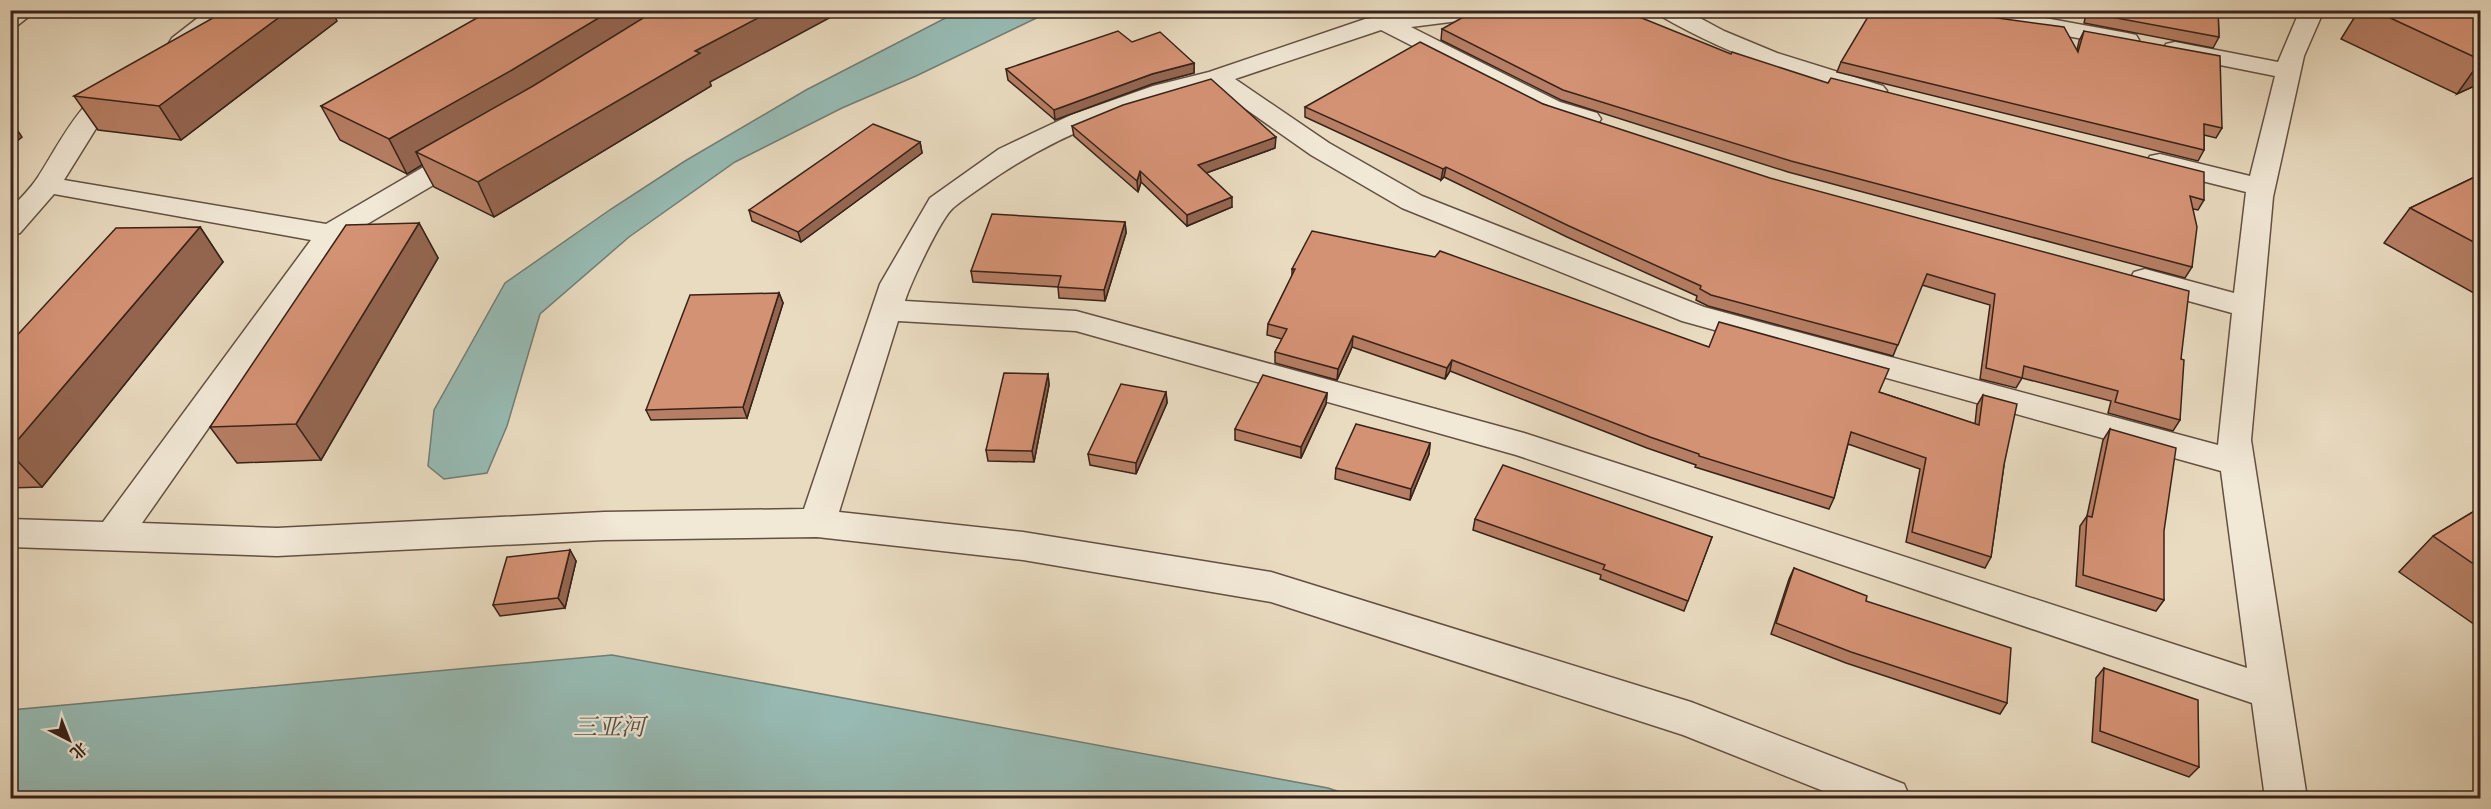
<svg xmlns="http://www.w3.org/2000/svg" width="2491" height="809" font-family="'Old Standard TT','Noto Serif SC',serif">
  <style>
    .water { fill: #97bbb4; stroke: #717e76; stroke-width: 1.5 }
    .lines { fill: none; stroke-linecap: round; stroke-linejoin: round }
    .minor-casing { stroke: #645043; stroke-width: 3 }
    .minor { fill: #f1e8d6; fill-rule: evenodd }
    .wall { fill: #b67e64; stroke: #382219; stroke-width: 1.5 }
    .shaded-wall { fill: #946651; stroke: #382219; stroke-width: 1.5 }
    .building { fill: #d49274; stroke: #382219; stroke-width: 1.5 }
    .labels { text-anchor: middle; stroke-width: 4.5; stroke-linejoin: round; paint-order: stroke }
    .near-water-label { font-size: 24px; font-style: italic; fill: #545048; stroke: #f1e8d6 }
  </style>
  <rect width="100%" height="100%" fill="#e9dbc0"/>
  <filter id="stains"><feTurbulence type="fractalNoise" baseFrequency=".00333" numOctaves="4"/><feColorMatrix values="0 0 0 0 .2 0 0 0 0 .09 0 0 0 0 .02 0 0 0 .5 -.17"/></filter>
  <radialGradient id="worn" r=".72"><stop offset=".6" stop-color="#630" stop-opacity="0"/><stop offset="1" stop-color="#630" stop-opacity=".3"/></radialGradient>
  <g class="water">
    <polygon points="961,10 1051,11 916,76 842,108 735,162 629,237 540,314 507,426 487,473 444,479 428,466 434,410 505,283 611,209 685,161 806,90"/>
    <polygon points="612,655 1328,788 1358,798 11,798 11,710"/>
  </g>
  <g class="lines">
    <defs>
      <g id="minor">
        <polygon points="10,10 37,10 18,25 10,27"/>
        <polygon points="208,10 235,10 190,48 181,50 172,48 169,43 172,38"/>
        <path d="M1426,10H1501L1498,15L1490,17L1411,27L1560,102L1597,113L1601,119L1597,125L1588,127L1542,112L1381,30L1235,79L1329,143L1422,196L1704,307L2218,445L2232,313L2134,286L2130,279L2134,272L2145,269L2234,293L2246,192L2150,168L2146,162L2150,156L2160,154L2250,176L2275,76L2175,56L2166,54L2163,49L2166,44L2175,42L2278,62L2300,10H2324L2304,56L2273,197L2251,440L2307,798H2265L2252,703L1516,455L1076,331L898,321L839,512L1023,532L1271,572L1691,702L1904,784L1910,798H1841L1683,735L1271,602L1023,560L817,537L604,540L277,556L10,547V519L103,522L311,240L54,194L20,233L10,236V209C20,199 30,189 38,177C56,151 91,74 130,84L134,89L105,114L64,180L326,224L456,148L466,146L476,148L479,154L476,160L340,240L142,523L277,528L604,512L804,509L880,284L930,198L999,149L1071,115L1153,86L1209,72L1365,19ZM1213,86L1311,155L1402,208L1682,321L2221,471L2247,668L1524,433L1076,311L905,301C910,284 941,218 953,208C962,200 973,193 983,186C1051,137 1132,106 1213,86Z"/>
        <path d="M1656,10H1685L1724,31L1777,53L1883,86L1887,91L1883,96L1874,99C1799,80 1726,54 1659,15Z"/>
        <polygon points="1914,10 1989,10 2034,16 2127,33 2136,35 2139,40 2136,45 2127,47 2034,30 1925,17 1917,15"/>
      </g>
    </defs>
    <use href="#minor" class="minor-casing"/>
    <use href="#minor" class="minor"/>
  </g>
  <g class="wall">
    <polygon points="2008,10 2050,10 2047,16"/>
    <polygon points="2087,10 2218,10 2219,37 2213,48 2084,23"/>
    <polygon points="2359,10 2481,10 2481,83 2457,94 2341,39"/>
    <polygon points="337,21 181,140 98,130 74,96"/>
    <polygon points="1442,29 1731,54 2204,200 2198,210 2193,209 2192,267 2185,278 1788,172 1561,100 1441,40"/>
    <polygon points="2084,31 2222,128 2216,138 2204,135 2204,150 2198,161 1837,72 1841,62 2077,50 2079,41"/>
    <polygon points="1132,42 1194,63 1194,73 1152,84 1055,120 1008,80 1006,69"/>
    <polygon points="710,82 711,86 494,217 434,187 422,165 407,174 340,140 321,106"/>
    <polygon points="1543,104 2181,359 2180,420 2173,431 2108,413 2111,401 2022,378 2016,388 1980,379 1990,305 1922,285 1893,356 1708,306 1696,300 1697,296 1567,237 1444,177 1441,180 1305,117 1305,107"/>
    <polygon points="1072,126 1275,148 1206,173 1232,207 1187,226 1141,182 1138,192 1074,136"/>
    <polygon points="920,142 922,153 801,242 752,221 749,210"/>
    <polygon points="2481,174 2481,297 2384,243 2410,208"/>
    <polygon points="1125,222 1126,233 1105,301 1059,298 1058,287 973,282 971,271"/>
    <polygon points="419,223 438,258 321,460 237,463 210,427"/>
    <polygon points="200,227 223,262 42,487 10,488 10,343"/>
    <polygon points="1292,269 1709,347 1879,392 1975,424 1977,405 1983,395 2004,465 1991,557 1985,568 1906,542 1920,469 1848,444 1834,498 1829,509 1695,467 1696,465 1647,448 1450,371 1445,379 1352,347 1337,380 1275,363 1275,352 1282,339 1267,335 1268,324 1292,276"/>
    <polygon points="779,293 783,303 747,418 651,420 646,410"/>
    <polygon points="1048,374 1049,385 1034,462 988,461 986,450"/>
    <polygon points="1166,392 1167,403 1136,474 1090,465 1088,454"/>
    <polygon points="1327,393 1326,404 1301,458 1235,440 1235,429"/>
    <polygon points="2110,429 2164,600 2156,611 2076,586 2080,526 2087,516 2103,440"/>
    <polygon points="1430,443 1429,454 1410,500 1335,479 1336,468"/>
    <polygon points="2481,507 2481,629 2399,572 2433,536"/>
    <polygon points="1475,519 1712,537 1684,611 1600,579 1601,575 1473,530"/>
    <polygon points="570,550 576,561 565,608 500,616 493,605"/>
    <polygon points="1794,568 2007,703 2000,714 1846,663 1771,634 1789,579"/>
    <polygon points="2104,668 2199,767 2189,777 2092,742 2096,678"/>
  </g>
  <g class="shaded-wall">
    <polygon points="289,10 332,10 337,21 181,140 159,106"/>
    <polygon points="612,10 682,10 416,152 422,165 407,174 389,139"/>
    <polygon points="773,10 844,10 710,82 711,86 494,217 478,182 695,51"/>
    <polygon points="2481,60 2481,83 2457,94"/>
    <polygon points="1194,63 1194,73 1152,84 1055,120 1054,110 1152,74"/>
    <polygon points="10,119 22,137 10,147"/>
    <polygon points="1276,137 1275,148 1198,176 1198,165"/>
    <polygon points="920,142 922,153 801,242 798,232"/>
    <polygon points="1446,167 1444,177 1441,180 1443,169"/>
    <polygon points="1140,171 1141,182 1138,192 1137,181"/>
    <polygon points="1232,197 1232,207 1187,226 1187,215"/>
    <polygon points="1125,222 1126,233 1105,301 1104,290"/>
    <polygon points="419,223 438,258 321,460 296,424"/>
    <polygon points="200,227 223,262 42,487 10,453 10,449"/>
    <polygon points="779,293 783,303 747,418 743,407"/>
    <polygon points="1353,336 1352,347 1337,380 1338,369"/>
    <polygon points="1452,360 1450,371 1445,379 1447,368"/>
    <polygon points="1048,374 1049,385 1034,462 1032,451"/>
    <polygon points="1166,392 1167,403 1136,474 1136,463"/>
    <polygon points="1327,393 1326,404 1301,458 1301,447"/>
    <polygon points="1430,443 1429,454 1410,500 1411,489"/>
    <polygon points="570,550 576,561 565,608 558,598"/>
  </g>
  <g class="building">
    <polygon points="227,10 289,10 159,106 74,96"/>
    <polygon points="491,10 612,10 512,70 389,139 321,106"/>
    <polygon points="656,10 773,10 695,51 700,53 478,182 416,152 533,86"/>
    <polygon points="1480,10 1622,10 1731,54 1732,52 1828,83 1831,78 2204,172 2204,200 2190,196 2197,227 2192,267 1791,161 1563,90 1442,29 1474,11"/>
    <polygon points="1872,10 1939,10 2064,27 2078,52 2084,31 2220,56 2222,128 2204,124 2204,150 1841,62"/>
    <polygon points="2089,10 2218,10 2219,37 2089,13"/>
    <polygon points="2373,10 2481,10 2481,60"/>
    <polygon points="1118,31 1132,42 1160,32 1194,63 1152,74 1054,110 1006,69"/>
    <polygon points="1420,42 1543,104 1770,178 2189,291 2181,359 2184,360 2180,420 2115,402 2118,391 2024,366 2022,378 1986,368 1995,294 1927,274 1898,345 1711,295 1700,289 1701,286 1569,226 1446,167 1443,169 1305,107"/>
    <polygon points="1211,79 1276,137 1198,165 1232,197 1187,215 1140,171 1137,181 1072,126 1123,105"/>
    <polygon points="873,124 920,142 798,232 749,210"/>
    <polygon points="2481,174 2481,246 2410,208"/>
    <polygon points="992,214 1125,222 1104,290 1058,287 1061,276 971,271"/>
    <polygon points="419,223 296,424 210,427 346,225"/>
    <polygon points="200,227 10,449 10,343 116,228"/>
    <polygon points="1312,231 1435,257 1440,251 1709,347 1719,322 1889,369 1879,392 1979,425 1983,395 2017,404 2004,465 1991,557 1912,532 1926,458 1851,432 1834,498 1699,456 1699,454 1650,437 1452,360 1447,368 1353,336 1338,369 1275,352 1287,329 1268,324 1295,269 1292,269"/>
    <polygon points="779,293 743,407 646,410 690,295"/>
    <polygon points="1004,373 1048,374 1032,451 986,450"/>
    <polygon points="1263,375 1327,393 1301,447 1235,429"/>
    <polygon points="1121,384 1166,392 1136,463 1088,454"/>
    <polygon points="1356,424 1430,443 1411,489 1336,468"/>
    <polygon points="2110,429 2176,448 2164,531 2164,600 2083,575 2087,516 2092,517"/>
    <polygon points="1503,465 1712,537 1688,601 1603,569 1605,565 1475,519"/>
    <polygon points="2481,507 2481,569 2433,536"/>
    <polygon points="570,550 558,598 493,605 507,557"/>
    <polygon points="1794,568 1867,596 1866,601 2011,648 2007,703 1851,652 1776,623"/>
    <polygon points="2104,668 2198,700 2199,767 2100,731"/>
  </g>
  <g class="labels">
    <g class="near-water-label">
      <text x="609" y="735">三亚河</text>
    </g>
  </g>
  <rect width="2491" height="809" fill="none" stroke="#e9dbc0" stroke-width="36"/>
  <rect x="12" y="12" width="2467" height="785" fill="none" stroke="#382219" stroke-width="3"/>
  <rect x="18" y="18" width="2455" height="773" fill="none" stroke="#382219" stroke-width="1.5"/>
  <g transform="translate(69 740) rotate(138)" stroke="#f1e8d6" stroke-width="4.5" paint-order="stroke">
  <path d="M0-4.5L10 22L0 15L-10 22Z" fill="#382219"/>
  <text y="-9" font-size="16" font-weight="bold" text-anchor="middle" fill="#382219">北</text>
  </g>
  <rect width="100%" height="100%" filter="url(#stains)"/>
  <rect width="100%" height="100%" fill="url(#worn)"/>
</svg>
